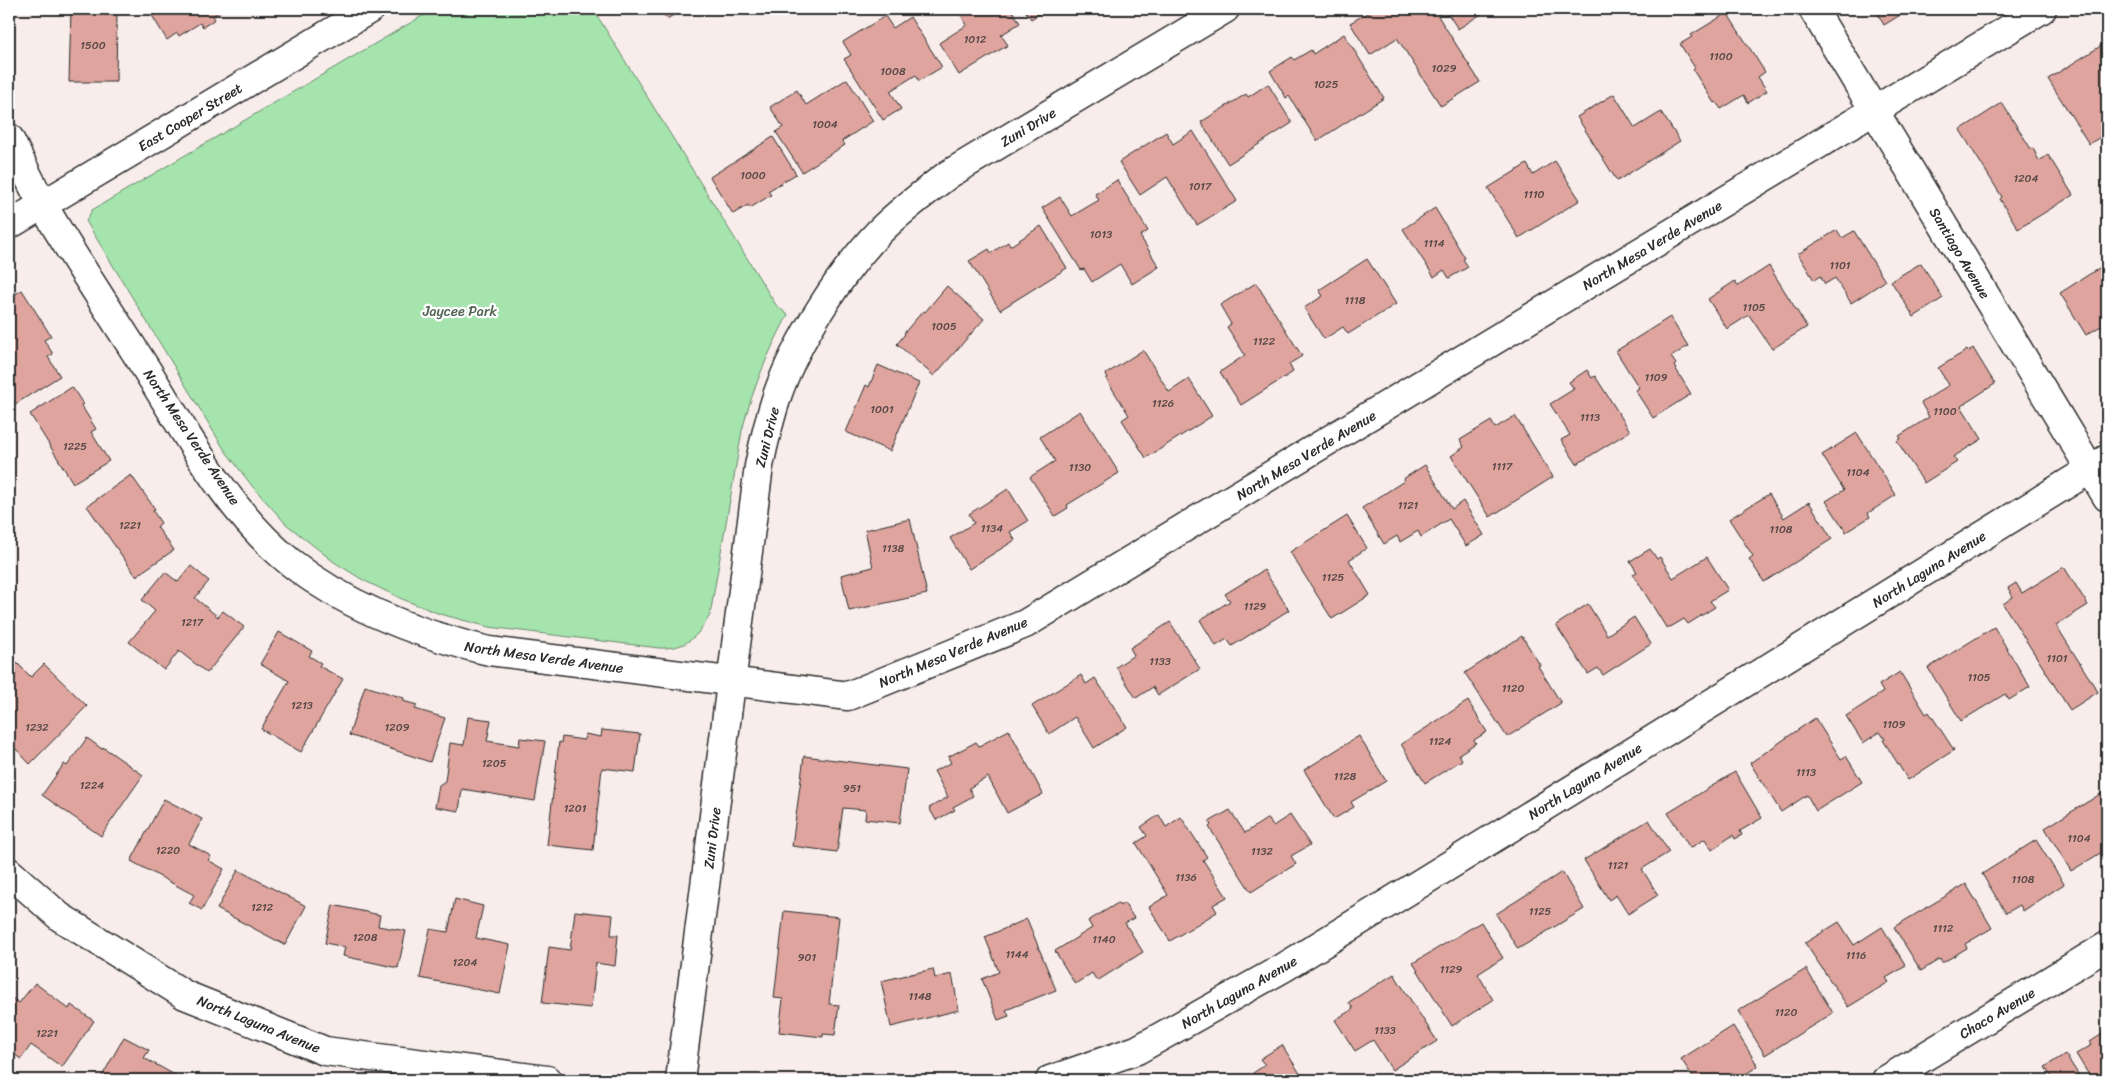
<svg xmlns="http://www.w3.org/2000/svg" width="2116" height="1089" font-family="Sriracha,sans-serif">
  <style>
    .green { fill: #a5e4ad; stroke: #68886c }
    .building { fill: #dea49d; stroke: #2b2b2b }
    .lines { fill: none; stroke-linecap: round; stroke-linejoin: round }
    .street-casing { stroke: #2b2b2b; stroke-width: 31 }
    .secondary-casing { stroke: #2b2b2b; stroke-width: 31 }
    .street { stroke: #fff; stroke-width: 28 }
    .secondary { stroke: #fff; stroke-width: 28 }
    .labels { text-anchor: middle; stroke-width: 4.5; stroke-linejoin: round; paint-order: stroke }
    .number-label { font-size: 11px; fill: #584948 }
    .street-label { font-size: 14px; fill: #2b2b2b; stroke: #fff }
    .park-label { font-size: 14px; fill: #506252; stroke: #fff }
  </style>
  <rect width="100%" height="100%" fill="#f8edeb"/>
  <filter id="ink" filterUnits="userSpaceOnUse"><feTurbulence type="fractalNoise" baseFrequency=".02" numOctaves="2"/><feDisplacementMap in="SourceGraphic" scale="10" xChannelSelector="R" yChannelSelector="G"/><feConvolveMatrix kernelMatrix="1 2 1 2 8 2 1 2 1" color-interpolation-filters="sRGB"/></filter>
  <g filter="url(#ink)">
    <path class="green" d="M434,9H593L776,305L788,315C768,352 752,390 742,431L710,615C697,638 686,649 659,648L489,627L440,614L402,599L363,580L334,562L286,524L252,486L224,449L86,221L92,210Z"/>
    <g class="building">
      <polygon points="71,9 117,9 116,82 69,82"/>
      <polygon points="148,9 224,9 213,16 215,19 203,27 200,23 179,36 177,33 167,40"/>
      <polygon points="660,9 683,9 667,19"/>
      <polygon points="957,9 1011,9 1020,23 1001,35 1008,45 959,75 939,43 967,25"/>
      <polygon points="1024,9 1047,9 1031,19"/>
      <polygon points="1374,9 1436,9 1440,15 1438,16 1480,82 1441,106 1397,38 1370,55 1350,23"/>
      <polygon points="1445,9 1489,9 1458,29"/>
      <polygon points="1875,9 1910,9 1884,25"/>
      <polygon points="1727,13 1765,72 1758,77 1767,91 1748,103 1744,95 1721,109 1716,102 1714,103 1693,70 1695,68 1680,44 1692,37 1691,35"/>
      <polygon points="885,16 893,28 910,17 942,67 919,81 916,75 890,91 901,109 883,120 844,59 851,55 843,42"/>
      <polygon points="1344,34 1384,98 1317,141 1289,96 1286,98 1270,71 1292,57 1294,60 1311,50 1313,54"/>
      <polygon points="2107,42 2107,133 2089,144 2048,79"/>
      <polygon points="847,79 873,121 842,141 845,145 802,172 776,132 783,127 770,107 797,90 806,105"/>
      <polygon points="1268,84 1292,123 1228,164 1201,122 1246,94 1248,97"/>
      <polygon points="1614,94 1635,128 1661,112 1680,141 1617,181 1577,117"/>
      <polygon points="2002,103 2031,149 2033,148 2039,161 2048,155 2073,195 2018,229 2000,199 2002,197 1960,130"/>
      <polygon points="1193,131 1237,201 1197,225 1167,177 1140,195 1119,162 1166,132 1173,144"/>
      <polygon points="773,137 796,174 768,191 771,195 750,208 748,205 733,214 710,177"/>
      <polygon points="1555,161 1580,200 1519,238 1488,188 1527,164 1533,175"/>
      <polygon points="1117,180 1148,231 1140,236 1159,267 1132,284 1120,264 1092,282 1084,269 1081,270 1042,208 1060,197 1072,216 1099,200 1095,194"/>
      <polygon points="1435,208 1465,258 1463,259 1468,267 1449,278 1444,270 1434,277 1403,229"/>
      <polygon points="1041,226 1067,268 1000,310 969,261 989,249 991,253 1008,242 1010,246"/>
      <polygon points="1837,230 1842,238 1854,231 1885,281 1851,303 1835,278 1825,284 1820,276 1814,280 1798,254"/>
      <polygon points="1367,259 1396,304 1348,334 1343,327 1324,339 1304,308 1323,296 1319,290"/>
      <polygon points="1921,263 1943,298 1914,317 1891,281"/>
      <polygon points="2107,263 2107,336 2101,326 2086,335 2060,293"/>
      <polygon points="1769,266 1807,327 1772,349 1749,315 1727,329 1708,299 1735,281 1738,286"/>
      <polygon points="1256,283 1302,356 1289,364 1293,372 1241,405 1220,372 1245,355 1227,327 1231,324 1220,305"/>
      <polygon points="947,286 984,319 934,376 897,344 905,334 904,333 923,311 925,312"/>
      <polygon points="22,290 51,336 44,340 53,354 48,357 60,376 9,408 9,298"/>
      <polygon points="1670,317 1688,346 1671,357 1676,364 1674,366 1691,394 1653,418 1635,390 1639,388 1616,351"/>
      <polygon points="1973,348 1995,384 1961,406 1982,439 1953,457 1957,462 1924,483 1897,441 1901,438 1899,436 1929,417 1921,403 1949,385 1938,368 1967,350 1968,352"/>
      <polygon points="1143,350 1169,392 1189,379 1212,416 1146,458 1122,420 1129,415 1106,379 1108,378 1106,374"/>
      <polygon points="878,365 919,383 890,451 846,432 866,385 869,387"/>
      <polygon points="1587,370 1592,378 1595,376 1630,431 1577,464 1561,440 1570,435 1550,404 1574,389 1569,382"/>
      <polygon points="72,387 83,404 81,405 96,429 91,432 109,461 73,483 30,414"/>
      <polygon points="1080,411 1119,473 1067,505 1068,508 1055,516 1030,477 1055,461 1040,437"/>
      <polygon points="1515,416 1553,477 1490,517 1451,456 1464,447 1460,440 1491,421 1495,428"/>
      <polygon points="1857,433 1896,495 1868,513 1870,517 1846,532 1826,501 1844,490 1822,455"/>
      <polygon points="1425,465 1452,509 1463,501 1484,535 1466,546 1449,519 1421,537 1418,531 1400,542 1397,536 1384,544 1362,508 1404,481 1403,479"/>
      <polygon points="131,475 155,509 153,511 161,523 157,527 174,550 136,576 87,506"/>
      <polygon points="1008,489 1028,521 1010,532 1015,540 969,569 950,538 974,523 969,514"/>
      <polygon points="1769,494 1784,518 1809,502 1832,539 1764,582 1749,559 1753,556 1729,519"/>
      <polygon points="1347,516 1367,548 1349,560 1370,595 1332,619 1290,552"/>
      <polygon points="910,519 927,594 849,611 841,575 873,567 865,530"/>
      <polygon points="1650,549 1657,559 1660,557 1673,578 1707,557 1728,590 1710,601 1715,607 1688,624 1684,619 1667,629 1633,574 1637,572 1630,561"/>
      <polygon points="191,566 209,581 195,598 218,617 223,611 244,627 207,673 179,651 164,670 129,642 155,611 142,600 165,572 178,582"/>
      <polygon points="2064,567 2088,605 2056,625 2098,692 2070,710 2003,604 2013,597 2008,588 2016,583 2022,593"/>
      <polygon points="1264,570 1289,610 1232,646 1227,639 1216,646 1200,620 1230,601 1225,594"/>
      <polygon points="1588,604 1607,635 1634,617 1651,644 1603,675 1598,668 1588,674 1556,625"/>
      <polygon points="1170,622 1200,669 1158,695 1153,687 1136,698 1116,667 1134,655 1130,648"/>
      <polygon points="1994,627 2030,687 2009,700 2005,694 1961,721 1928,668"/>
      <polygon points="279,632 312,651 309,656 321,663 319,666 343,679 301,752 261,729 289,681 260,664"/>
      <polygon points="1522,636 1540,665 1538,666 1561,703 1507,737 1465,673"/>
      <polygon points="17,663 31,677 44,664 87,706 30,764 16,749 12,752 9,749 9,672"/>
      <polygon points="1900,672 1926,714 1929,712 1954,750 1908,780 1883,740 1885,739 1880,732 1863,743 1846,716 1883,692 1879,685"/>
      <polygon points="1081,675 1086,684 1095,678 1127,727 1094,748 1075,717 1049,734 1032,706"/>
      <polygon points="365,686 404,698 403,701 417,705 415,709 445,718 430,762 349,735"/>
      <polygon points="1468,701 1487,732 1474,740 1476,743 1459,754 1462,760 1425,783 1401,744"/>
      <polygon points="468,717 491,720 487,741 519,746 520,738 545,741 535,801 462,789 459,811 435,807 439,785 445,781 450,743 464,745"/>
      <polygon points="1815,718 1841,759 1846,756 1862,782 1816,811 1807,795 1781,812 1750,763"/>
      <polygon points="602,730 640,734 635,772 602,768 593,850 547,845 559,742 561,743 562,737 584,740 585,734 601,737"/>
      <polygon points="1009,730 1043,794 1007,813 988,777 969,788 973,796 953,807 955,810 936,820 929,808 948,797 934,771 951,763 948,757 976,742 979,746"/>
      <polygon points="1359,736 1386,781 1351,802 1354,807 1334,819 1304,770"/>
      <polygon points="87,738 102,749 103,747 143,775 101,836 42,795 64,764 67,766"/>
      <polygon points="804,756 907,769 900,823 865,819 866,810 843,808 837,852 792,846"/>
      <polygon points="1735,772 1762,818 1740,831 1742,835 1735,839 1733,835 1712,850 1705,839 1690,848 1668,813"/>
      <polygon points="2107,790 2107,849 2071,871 2045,828"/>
      <polygon points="164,799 202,819 189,844 211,856 208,860 224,869 202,910 189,903 194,895 131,861"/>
      <polygon points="1230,810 1245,833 1268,818 1273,826 1290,815 1310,845 1291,856 1296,864 1251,892 1209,827 1211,825 1209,822"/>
      <polygon points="1159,815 1166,827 1181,817 1207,857 1203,860 1227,897 1213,905 1217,912 1170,941 1149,907 1168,895 1136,843 1147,836 1141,827"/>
      <polygon points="1649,820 1669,852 1642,869 1658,895 1628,914 1616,895 1609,900 1584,860"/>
      <polygon points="2036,840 2064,884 2023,911 2020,905 2006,913 1982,874"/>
      <polygon points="238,870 306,906 285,945 217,909"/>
      <polygon points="1562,872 1584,909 1518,949 1496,914"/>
      <polygon points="1966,884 1992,928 1965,944 1967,948 1942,963 1940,959 1921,971 1894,927"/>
      <polygon points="455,899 483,906 476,938 510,945 500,994 420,978 430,929 448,932"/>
      <polygon points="1118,903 1120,906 1124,903 1134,918 1125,923 1143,952 1097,981 1092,973 1075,984 1055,951 1092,928 1088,921"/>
      <polygon points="333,905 380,915 378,926 406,931 398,968 343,956 345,947 325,943"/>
      <polygon points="575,911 613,915 611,935 618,935 615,966 596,963 591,1008 542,1003 549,947 570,950"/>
      <polygon points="784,911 839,917 829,1004 839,1005 835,1035 823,1034 823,1037 779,1032 783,999 774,998"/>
      <polygon points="1027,919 1056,990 1006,1010 1009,1016 998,1020 982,979 999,972 985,937"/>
      <polygon points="1481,922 1503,958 1478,974 1493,1000 1452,1026 1413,963"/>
      <polygon points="1839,922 1854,945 1882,927 1906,966 1886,978 1889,982 1848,1007 1805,943"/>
      <polygon points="933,969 935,978 952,974 959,1010 891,1027 881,981"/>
      <polygon points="1806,969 1833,1013 1765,1055 1738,1011"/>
      <polygon points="1394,974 1437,1041 1392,1070 1373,1040 1355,1051 1335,1020 1353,1009 1349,1002"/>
      <polygon points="35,983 69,1009 71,1005 94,1021 62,1067 31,1045 21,1059 9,1051 9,1002 12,998 19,1003"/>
      <polygon points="1733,1026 1758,1066 1737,1080 1695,1080 1681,1059"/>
      <polygon points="2107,1031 2107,1080 2092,1080 2076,1054 2092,1045 2090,1042"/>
      <polygon points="124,1037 149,1050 144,1058 184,1080 104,1080 101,1078"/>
      <polygon points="1282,1045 1304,1080 1257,1080 1253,1073 1265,1065 1260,1059"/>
      <polygon points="2065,1054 2082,1080 2053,1080 2045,1067"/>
    </g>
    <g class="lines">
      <defs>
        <g id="street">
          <polyline points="1813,9 2107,497"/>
          <path d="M9,138C20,160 31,183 43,205C76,262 113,316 148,372C189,438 228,512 290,562C348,608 418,634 489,651L848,696L1025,624L2042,9"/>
          <polyline points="9,872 60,917 185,995 325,1051 547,1080"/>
          <path d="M680,1080L759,466C764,441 770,417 778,393C797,340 840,273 879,232C900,211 925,192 949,174L1225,9"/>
          <polyline points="1050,1080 1137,1050 1283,968 2107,459"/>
          <polyline points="1886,1080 2107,946"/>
        </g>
        <polyline id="secondary" points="9,225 370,9"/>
      </defs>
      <use href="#street" class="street-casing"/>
      <use href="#secondary" class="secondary-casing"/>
      <use href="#street" class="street"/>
      <use href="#secondary" class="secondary"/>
    </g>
  </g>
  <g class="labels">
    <g class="number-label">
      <text x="975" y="43">1012</text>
      <text x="93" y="49">1500</text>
      <text x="1721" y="60">1100</text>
      <text x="1444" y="72">1029</text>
      <text x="893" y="75">1008</text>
      <text x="1326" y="88">1025</text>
      <text x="825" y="128">1004</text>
      <text x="753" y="179">1000</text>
      <text x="2026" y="182">1204</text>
      <text x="1200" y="190">1017</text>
      <text x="1534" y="198">1110</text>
      <text x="1101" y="238">1013</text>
      <text x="1434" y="247">1114</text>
      <text x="1840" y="269">1101</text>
      <text x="1355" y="304">1118</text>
      <text x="1754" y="311">1105</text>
      <text x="944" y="330">1005</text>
      <text x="1264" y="345">1122</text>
      <text x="1656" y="381">1109</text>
      <text x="1163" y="407">1126</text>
      <text x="882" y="413">1001</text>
      <text x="1945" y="415">1100</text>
      <text x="1590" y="421">1113</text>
      <text x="75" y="450">1225</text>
      <text x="1502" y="470">1117</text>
      <text x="1080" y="471">1130</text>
      <text x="1858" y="476">1104</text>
      <text x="1408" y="509">1121</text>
      <text x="130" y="529">1221</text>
      <text x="992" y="532">1134</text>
      <text x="1781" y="533">1108</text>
      <text x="893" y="552">1138</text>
      <text x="1333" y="581">1125</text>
      <text x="1255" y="610">1129</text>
      <text x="192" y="626">1217</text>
      <text x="2057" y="662">1101</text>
      <text x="1160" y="665">1133</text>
      <text x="1979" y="681">1105</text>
      <text x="1513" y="692">1120</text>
      <text x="302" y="709">1213</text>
      <text x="1894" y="728">1109</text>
      <text x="37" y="731">1232</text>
      <text x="397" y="731">1209</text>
      <text x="1440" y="745">1124</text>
      <text x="494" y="767">1205</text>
      <text x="1806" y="776">1113</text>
      <text x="1345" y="780">1128</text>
      <text x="92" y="789">1224</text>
      <text x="852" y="792">951</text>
      <text x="575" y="812">1201</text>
      <text x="2079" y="842">1104</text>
      <text x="168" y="854">1220</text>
      <text x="1262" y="855">1132</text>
      <text x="1618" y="869">1121</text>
      <text x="1186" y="881">1136</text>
      <text x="2023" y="883">1108</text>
      <text x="262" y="911">1212</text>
      <text x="1540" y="915">1125</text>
      <text x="1943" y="932">1112</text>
      <text x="365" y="941">1208</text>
      <text x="1104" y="943">1140</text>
      <text x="1017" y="958">1144</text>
      <text x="1856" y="959">1116</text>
      <text x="807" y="961">901</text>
      <text x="465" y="966">1204</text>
      <text x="1451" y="973">1129</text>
      <text x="920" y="1000">1148</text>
      <text x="1786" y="1016">1120</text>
      <text x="1385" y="1034">1133</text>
      <text x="47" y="1037">1221</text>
    </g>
    <g class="street-label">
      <text transform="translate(190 117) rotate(-31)" y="5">East Cooper Street</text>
      <text transform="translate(1028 127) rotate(-31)" y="5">Zuni Drive</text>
      <text transform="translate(1652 245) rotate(-31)" y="5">North Mesa Verde Avenue</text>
      <text transform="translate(1960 253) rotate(59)" y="5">Santiago Avenue</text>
      <text transform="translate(192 437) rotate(56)" y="5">North Mesa Verde Avenue</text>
      <text transform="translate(767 437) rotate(-76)" y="5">Zuni Drive</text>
      <text transform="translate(1306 455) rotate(-31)" y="5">North Mesa Verde Avenue</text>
      <text transform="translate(1929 569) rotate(-32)" y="5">North Laguna Avenue</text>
      <text transform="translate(953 652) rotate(-23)" y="5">North Mesa Verde Avenue</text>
      <text transform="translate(544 657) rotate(8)" y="5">North Mesa Verde Avenue</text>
      <text transform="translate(1585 781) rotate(-32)" y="5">North Laguna Avenue</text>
      <text transform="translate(712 838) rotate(-83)" y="5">Zuni Drive</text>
      <text transform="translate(1239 992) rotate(-30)" y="5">North Laguna Avenue</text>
      <text transform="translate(1997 1013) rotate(-31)" y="5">Chaco Avenue</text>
      <text transform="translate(259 1024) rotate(22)" y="5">North Laguna Avenue</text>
    </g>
    <g class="park-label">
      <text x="460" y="316">Jaycee Park</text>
    </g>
  </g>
  <rect width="2116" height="1089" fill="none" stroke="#fff" stroke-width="30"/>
  <rect x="15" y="15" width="2086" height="1059" fill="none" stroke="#2b2b2b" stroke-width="2" filter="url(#ink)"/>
</svg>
